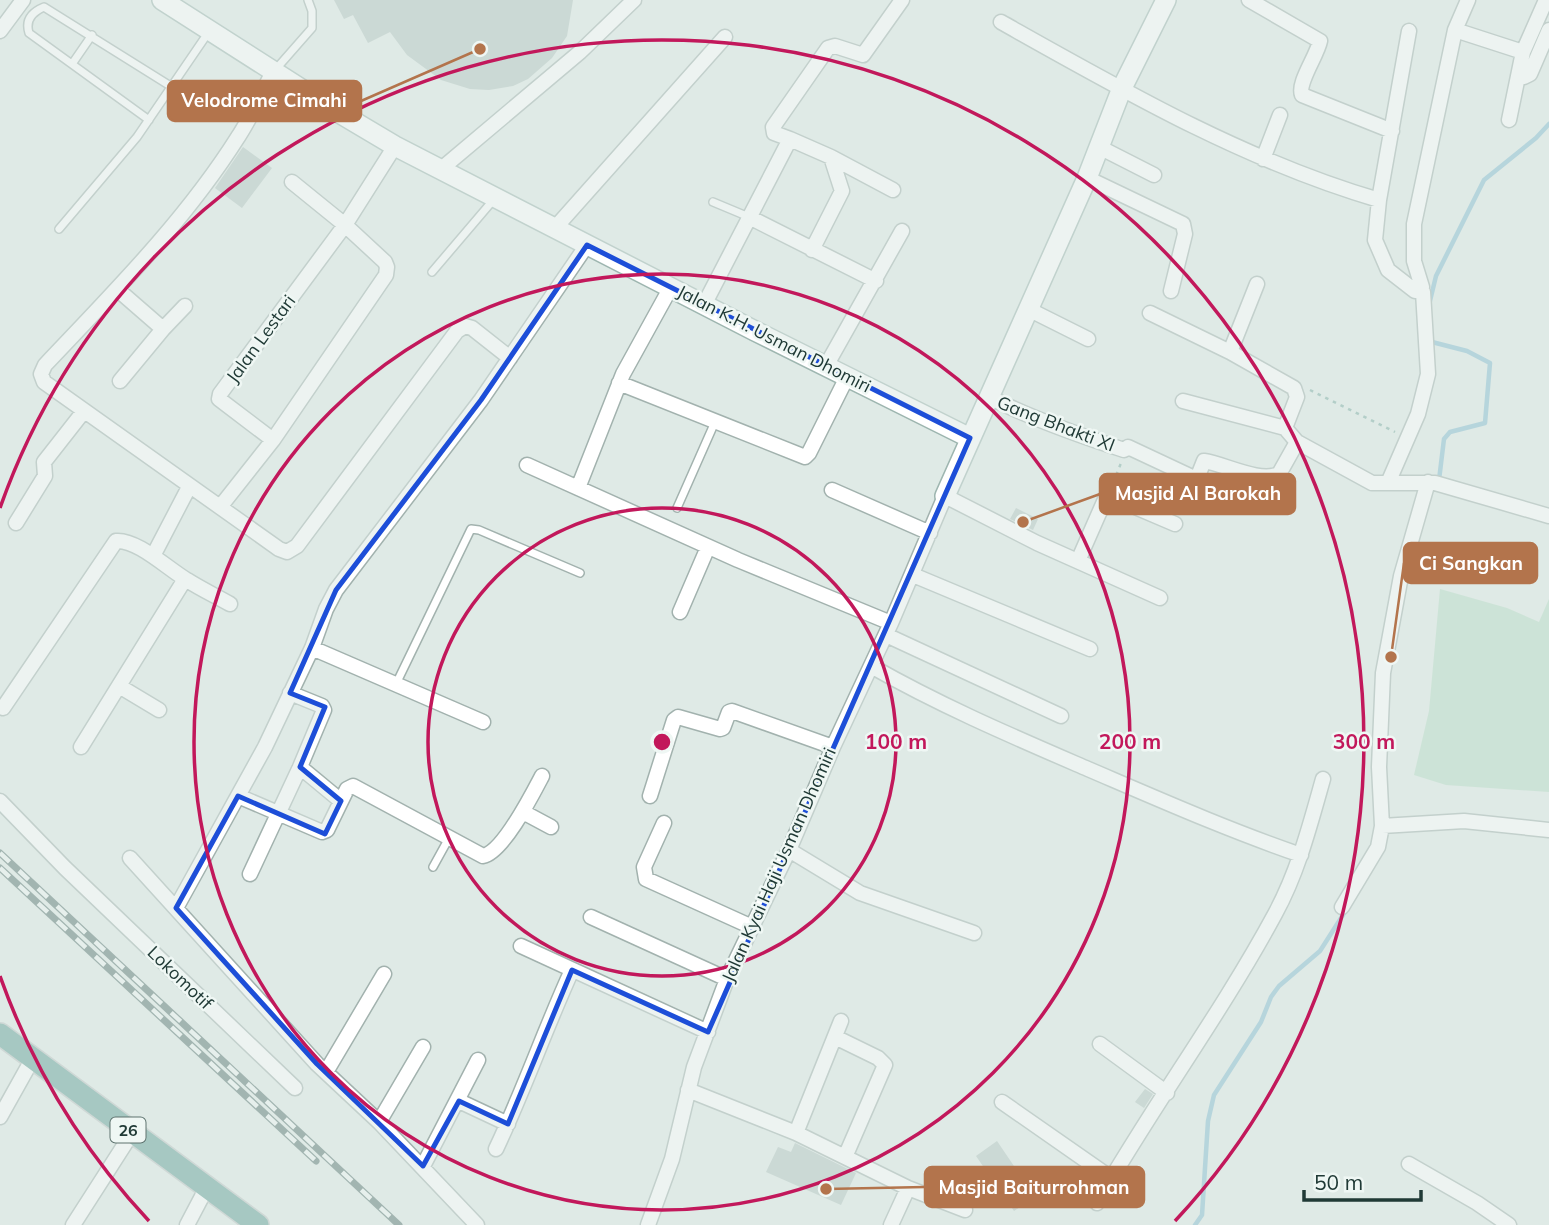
<svg xmlns="http://www.w3.org/2000/svg" width="1549" height="1225" font-family="Mulish,sans-serif">
<rect width="100%" height="100%" fill="#dfeae6"/>
<path fill="#b7dcc5" d="M 1440,589 L 1507,608 L 1539,622 L 1549,599 L 1549,792 L 1446,785 L 1414,775 L 1429,711 Z"/>
<g fill="none" stroke-linecap="round" stroke-linejoin="round">
<path stroke="#86bcd0" stroke-width="4.5" d="M 1429,305 L 1436,276 L 1484,180 L 1536,138 L 1549,124
M 1432,342 L 1467,351 L 1490,363 L 1485,423 L 1450,432 L 1444,439 L 1439,480
M 1195,1225 L 1202,1215 L 1208,1121 L 1214,1095 L 1261,1022 L 1271,997 L 1279,986 L 1320,951 L 1348,907"/>
</g>
<path fill="#b4c5c0" d="M 334,0 L 573,0 L 567,36 L 552,58 L 528,79 L 513,86 L 489,90 L 470,89 L 441,80 L 407,55 L 390,32 L 368,43 L 353,15 L 344,19 Z
M 243,147 L 272,168 L 242,208 L 215,188 Z
M 1016,508 L 1038,519 L 1033,530 L 1010,519 Z
M 1145,1089 L 1153,1094 L 1144,1108 L 1135,1102 Z
M 997,1141 L 1035,1197 L 1014,1211 L 976,1156 Z
M 795,1143 L 856,1173 L 841,1205 L 766,1172 L 778,1147 L 791,1152 Z"/>
<g fill="none" stroke-linecap="round" stroke-linejoin="round">
<g stroke="#a2b2ae" stroke-width="10">
<path id="lane" d="M 72,64 L 92,35
M 276,69 L 312,28 L 312,11 L 308,0
M 149,120 L 29,33 C 25,20 32,12 44,7 L 172,87
M 713,202 L 749,217
M 59,229 L 137,137 L 208,33
M 432,272 L 495,198
M 677,508 L 715,422
M 396,684 L 471,529 L 479,530 L 580,573
M 433,867 L 449,838
M 965,1210 L 981,1172"/>
</g>
<g stroke="#a2b2ae" stroke-width="17">
<path id="street" d="M 1249,0 L 1320,41 C 1317,56 1297,83 1302,95 L 1392,131
M 1001,22 C 1122,90 1245,161 1379,200
M 1455,30 L 1523,52
M 0,31 L 23,0
M 1409,31 L 1379,200 L 1375,240 L 1388,270 L 1415,291
M 274,70 C 262,92 252,116 238,137 C 185,221 113,293 45,365 L 41,374 L 44,382 L 279,549 L 287,552 L 297,546 L 457,331 L 465,326 L 472,328 L 510,358
M 1518,76 L 1524,77 L 1530,74 L 1549,30
M 1509,120 L 1523,52 L 1546,0
M 790,139 L 774,133 L 773,127 L 828,48 L 835,46 L 863,55 L 902,0
M 1099,147 L 1154,175
M 1263,159 L 1280,115
M 440,170 L 580,52 L 634,0
M 1087,178 L 1183,224 L 1185,234 L 1171,291
M 749,217 L 876,281
M 555,228 L 725,37
M 812,250 L 842,191 L 831,157
M 1422,287 L 1414,261 L 1414,224 L 1455,30 L 1468,0
M 117,289 L 163,329
M 705,303 L 790,139 L 831,157 L 893,190
M 1028,309 L 1088,339
M 1150,313 L 1230,352 L 1294,388 L 1297,397 L 1285,428
M 1230,352 L 1257,284
M 826,366 L 902,231
M 120,381 L 163,329 L 185,306
M 619,383 L 805,457 L 809,453 L 847,377
M 989,397 C 1032,419 1078,435 1124,450 L 1128,447 L 1192,477 L 1198,476 L 1204,461 C 1225,464 1259,483 1279,474 L 1297,442
M 1183,401 L 1285,428 L 1297,442 L 1372,483 L 1435,483 L 1549,516
M 273,440 L 219,399 L 220,394 L 345,225 L 395,146
M 527,465 L 738,560 L 891,623
M 1388,483 L 1418,414 L 1428,374 L 1423,292
M 578,488 L 623,374 L 671,287
M 832,490 L 930,533
M 220,507 L 273,440 L 386,275 L 387,267 L 385,262 L 345,225 L 292,182
M 16,523 L 45,476 L 44,462 L 84,411
M 153,556 L 189,487
M 1078,561 L 1107,495 L 1175,524
M 913,575 L 1090,649
M 680,612 L 708,547
M 886,635 L 1061,716
M 312,648 L 483,722
M 871,666 C 941,706 1014,737 1088,769 C 1158,799 1228,830 1301,855
M 119,686 L 159,710
M 3,708 L 116,541 C 137,539 168,569 187,580 C 201,589 216,596 230,604
M 81,747 L 185,579
M 300,767 L 341,801
M 238,796 L 322,832 L 327,830 L 347,789 L 353,786 L 483,856 C 503,852 532,795 542,776
M 650,796 L 674,720 L 678,717 L 720,729 L 723,728 L 729,712 L 732,711 L 833,747
M 0,801 L 65,868 L 295,1088
M 523,812 L 551,827
M 664,823 L 644,867 L 646,879 L 752,927
M 1382,826 L 1464,821 L 1549,830
M 789,850 L 860,893 L 974,933
M 130,858 L 317,1064 L 379,1122
M 250,874 L 300,767 L 324,710 L 322,706 L 290,693
M 1342,907 L 1378,847 L 1382,826 L 1379,767 L 1383,673 L 1401,576 L 1428,482
M 176,908 L 265,747 L 312,648 L 326,609 L 336,590 L 481,400 L 587,245
M 591,917 L 727,979
M 521,946 L 708,1032
M 835,1037 L 878,1058 L 885,1065 L 845,1157
M 1100,1044 L 1167,1093
M 423,1047 L 379,1122 L 477,1225
M 326,1072 L 384,974
M 688,1090 L 796,1133 L 908,1188 L 965,1210
M 459,1101 L 508,1124
M 1002,1102 L 1111,1178
M 0,1117 L 33,1058
M 796,1133 L 841,1021
M 496,1149 C 524,1090 545,1029 572,970
M 1409,1164 L 1477,1203 L 1509,1225
M 423,1166 L 478,1060
M 1097,1203 C 1153,1105 1221,1014 1275,914 C 1298,872 1310,825 1323,779
M 73,1225 L 132,1133
M 187,1225 L 207,1187
M 648,1225 L 672,1159 L 694,1067 L 727,979 L 789,850 L 833,747 L 891,623 L 945,496 L 1037,543 L 1160,598
M 891,1225 L 908,1188"/>
</g>
<g stroke="#9eb6b0" stroke-width="22">
<path id="secondary" d="M 162,0 L 331,108 L 395,146 L 755,331 L 970,438
M 945,496 L 1087,178 L 1122,88 L 1166,0"/>
</g>
<g stroke="#bcc4c3" stroke-width="24">
<path id="primary" d="M 0,1034 L 258,1225"/>
</g>
<path stroke="#7faea5" stroke-width="2.5" stroke-dasharray="3.5 5" stroke-linecap="butt" d="M 1310,390 L 1395,432
M 1113,483 L 1121,463"/>
<use href="#lane" stroke="#fff" stroke-width="7"/>
<use href="#street" stroke="#fff" stroke-width="14"/>
<use href="#secondary" stroke="#fff" stroke-width="19"/>
<use href="#primary" stroke="#63a097" stroke-width="21"/>
<g stroke="#5a7672" stroke-width="7">
<path id="rail" d="M 0,853 L 399,1225
M 0,868 L 316,1161"/>
</g>
<use href="#rail" stroke="#eff7f4" stroke-width="4.5" stroke-dasharray="13" stroke-linecap="butt"/>
</g>
<path d="M0 0H1549V1225H0ZM 587,245 L 970,438 L 708,1032 L 572,970 L 508,1124 L 459,1101 L 423,1166 L 317,1064 L 176,908 L 238,796 L 325,834 L 341,801 L 300,767 L 325,707 L 290,693 L 336,590 L 481,400 Z" fill="#dfeae6" fill-opacity=".55" fill-rule="evenodd"/>
<path fill="none" stroke="#1d4ed8" stroke-width="5" stroke-linejoin="round" d="M 587,245 L 970,438 L 708,1032 L 572,970 L 508,1124 L 459,1101 L 423,1166 L 317,1064 L 176,908 L 238,796 L 325,834 L 341,801 L 300,767 L 325,707 L 290,693 L 336,590 L 481,400 Z"/>
<g fill="none" stroke="#c2185b" stroke-width="3.5">
<circle cx="662" cy="742" r="234"/>
<circle cx="662" cy="742" r="468"/>
<path d="M149 1221A702 702 0 0 1 0 976M0 508A702 702 0 1 1 1175 1221"/>
</g>
<g text-anchor="middle" stroke-width="5" stroke-linejoin="round" paint-order="stroke">
<rect fill="#eff7f4" stroke="#5e736f" stroke-width="2" x="110.5" y="1117.5" width="35" height="25" rx="5"/>
<g font-size="16" font-weight="bold" fill="#203a36">
<text x="128" y="1136">26</text>
</g>
<g font-size="18" fill="#203a36" stroke="#eff7f4">
<text transform="translate(261 339) rotate(-54)" y="6">Jalan Lestari</text>
<text transform="translate(774 339) rotate(27)" y="6">Jalan K.H. Usman Dhomiri</text>
<text transform="translate(1056 424) rotate(21)" y="6">Gang Bhakti XI</text>
<text transform="translate(779 865) rotate(-66)" y="6">Jalan Kyai Haji Usman Dhomiri</text>
<text transform="translate(180 978) rotate(44)" y="6">Lokomotif</text>
</g>
</g>
<circle cx="662" cy="742" r="10" fill="#c2185b" stroke="#eff7f4" stroke-width="3.5"/>
<g font-size="21" text-anchor="middle" font-weight="bold" fill="#c2185b" stroke="#eff7f4" stroke-width="5" stroke-linejoin="round" paint-order="stroke">
<text x="896" y="749">100 m</text>
<text x="1130" y="749">200 m</text>
<text x="1364" y="749">300 m</text>
</g>
<path fill="none" stroke="#b3744c" stroke-width="2.5" d="M480 49L361 101M1023 522L1100 494M1391 657L1404 563M826 1189L925 1187"/>
<g fill="#b3744c" stroke="#eff7f4" stroke-width="2.5">
<circle cx="480" cy="49" r="7"/>
<circle cx="1023" cy="522" r="7"/>
<circle cx="1391" cy="657" r="7"/>
<circle cx="826" cy="1189" r="7"/>
</g>
<g fill="#b3744c" stroke="#b3744c" stroke-width="2.5">
<rect x="168" y="81" width="193" height="40" rx="7"/>
<rect x="1100" y="474" width="195" height="40" rx="7"/>
<rect x="1404" y="543" width="133" height="40" rx="7"/>
<rect x="925" y="1167" width="219" height="40" rx="7"/>
</g>
<g font-size="19" text-anchor="middle" font-weight="bold" fill="#fff">
<text x="264" y="107">Velodrome Cimahi</text>
<text x="1198" y="500">Masjid Al Barokah</text>
<text x="1471" y="570">Ci Sangkan</text>
<text x="1034" y="1194">Masjid Baiturrohman</text>
</g>
<path d="M1304 1190v10h117v-10" fill="none" stroke="#203a36" stroke-width="3.5"/>
<text x="1314" y="1190" font-size="21" fill="#203a36" stroke="#eff7f4" stroke-width="5" paint-order="stroke">50 m</text>
</svg>
